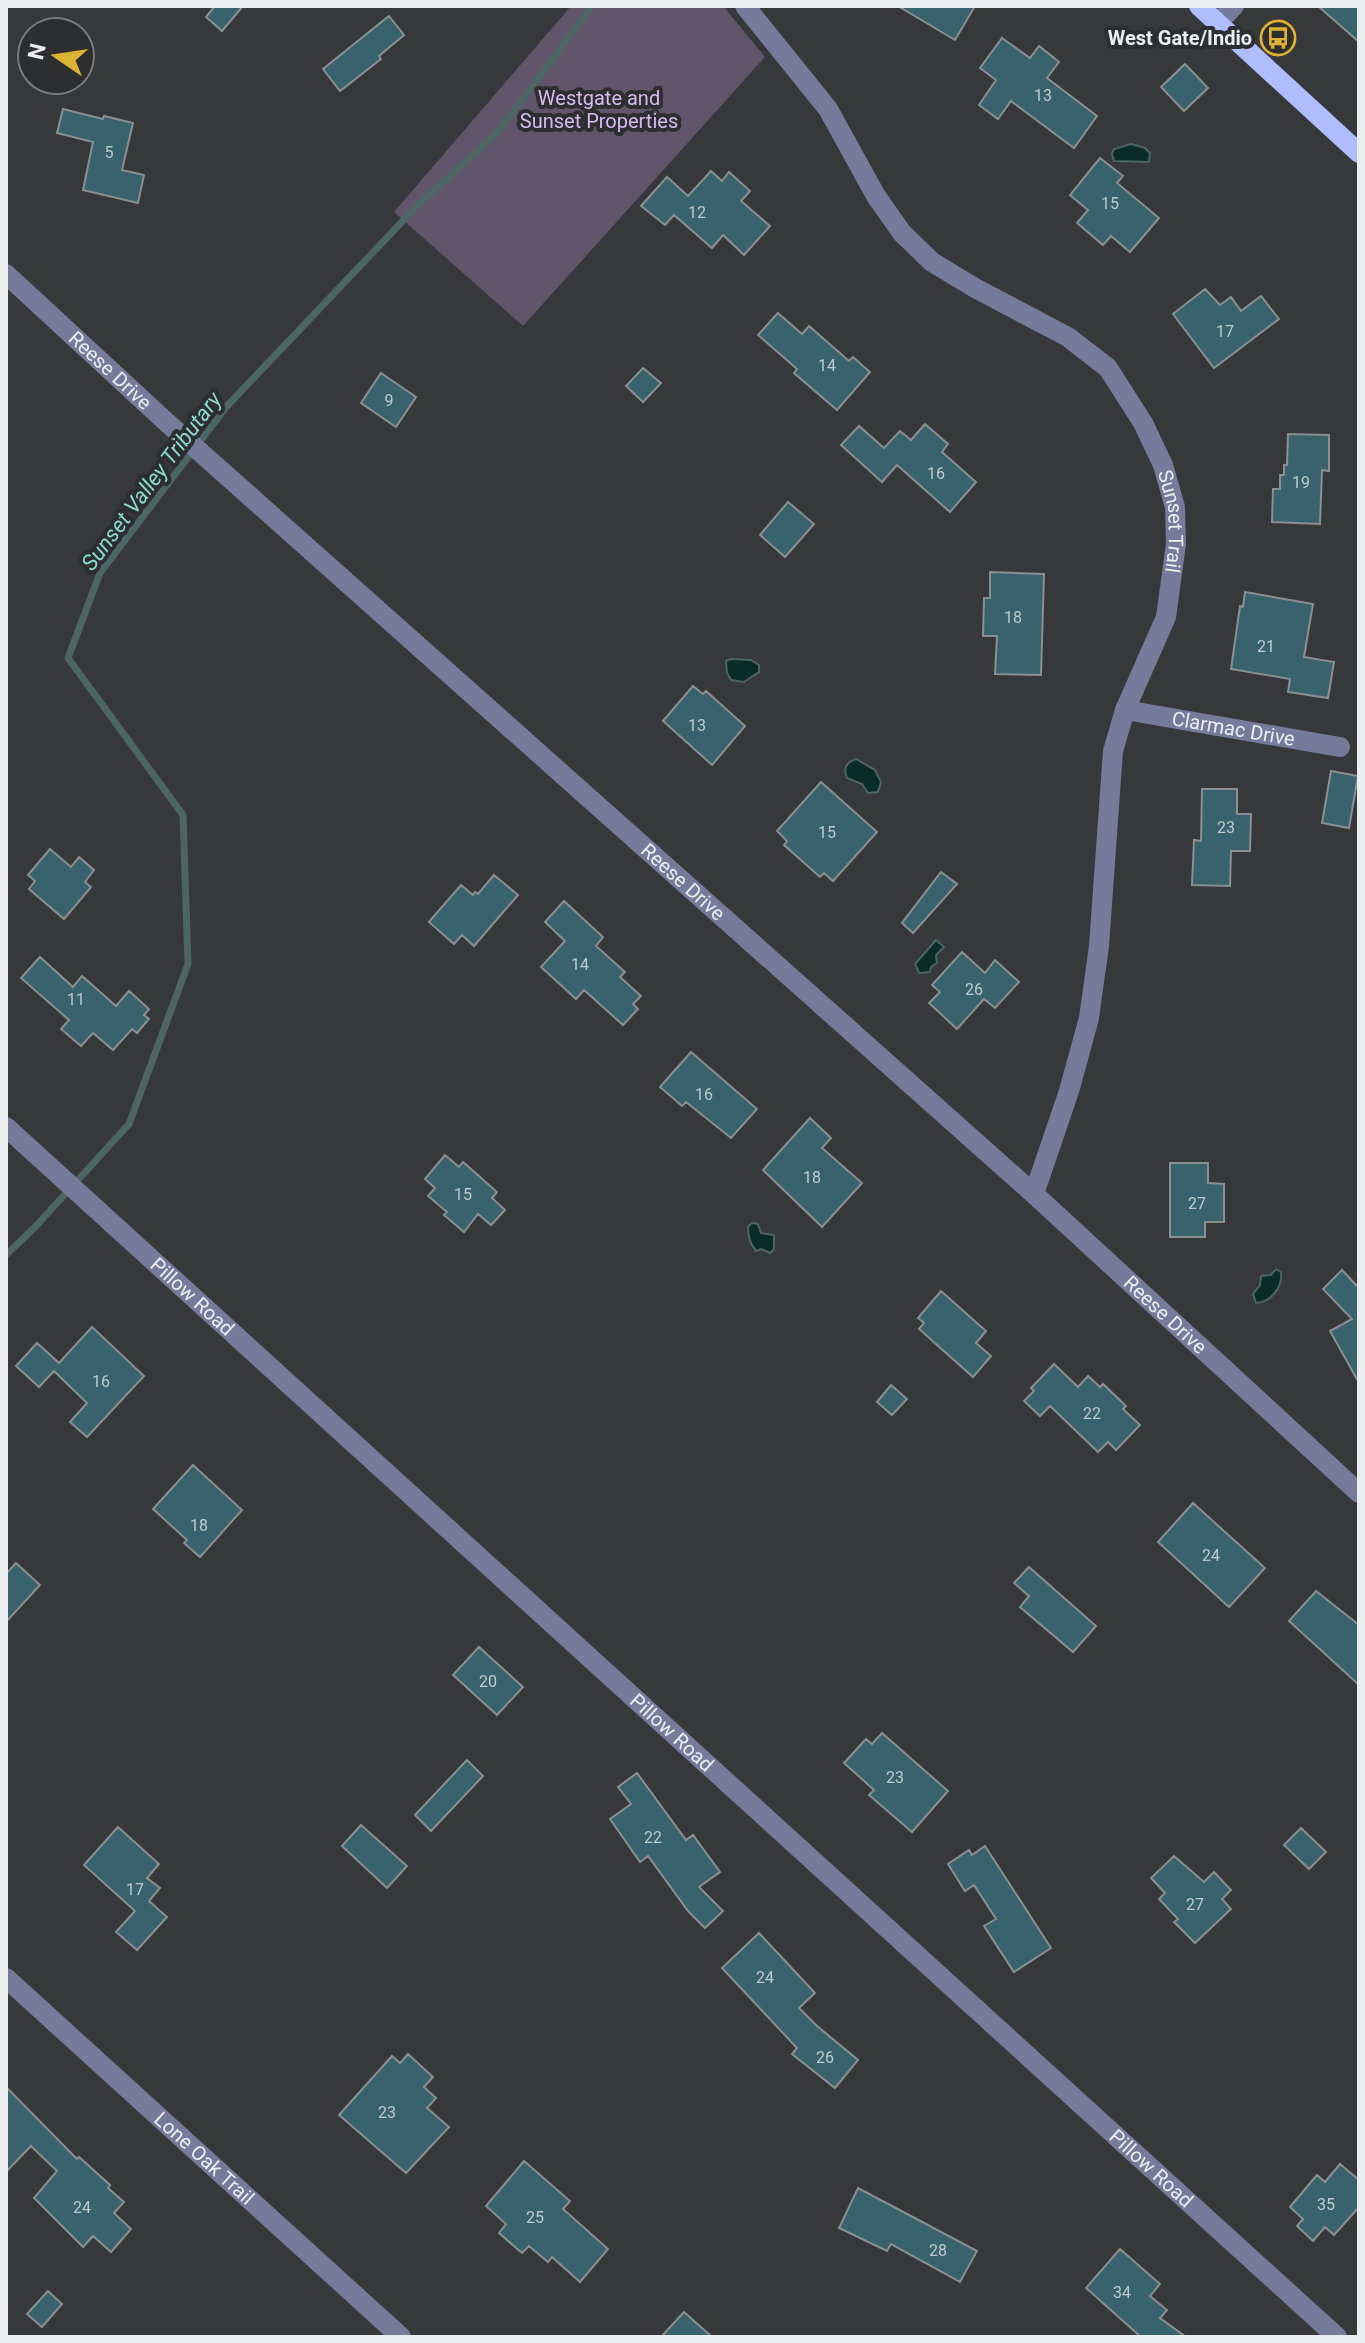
<svg xmlns="http://www.w3.org/2000/svg" width="1365" height="2343" font-family="Roboto,sans-serif">
<rect width="100%" height="100%" fill="#36383a"/>
<path fill="#60556b" d="M 571,6 L 723,6 L 765,57 L 523,326 L 394,212 Z"/>
<path fill="#092c27" stroke="#4d6663" stroke-width="2" d="M 1131,144 L 1145,148 L 1150,153 L 1149,162 L 1114,161 L 1112,154 L 1114,149 Z
M 730,659 L 751,660 L 759,665 L 759,672 L 744,682 L 731,680 L 727,673 L 726,661 Z
M 856,759 L 875,770 L 881,782 L 878,792 L 868,793 L 862,784 L 847,778 C 843,769 846,762 856,759 Z
M 936,940 L 944,947 L 936,955 L 937,963 L 931,967 L 930,972 L 919,973 L 915,964 Z
M 752,1223 L 758,1224 L 761,1233 L 774,1235 L 774,1249 L 770,1253 L 761,1249 L 756,1251 C 750,1244 748,1235 748,1227 Z
M 1276,1269 L 1281,1272 C 1283,1287 1271,1302 1256,1303 L 1253,1294 L 1260,1285 L 1261,1276 L 1271,1275 Z"/>
<g fill="none" stroke-linecap="round" stroke-linejoin="round">
<path stroke="#4d6663" stroke-width="7" d="M 6,1255 L 36,1226 L 129,1124 L 188,964 L 183,815 L 68,658 L 100,573 L 227,406 L 417,206 L 499,131 L 592,6"/>
</g>
<path fill="#38636d" stroke="#8b8f90" stroke-width="2" d="M 215,6 L 243,6 L 222,31 L 206,17 Z
M 898,6 L 975,6 L 955,40 Z
M 1318,6 L 1359,6 L 1359,42 Z
M 389,16 L 404,35 L 379,56 L 381,59 L 340,91 L 323,69 Z
M 1002,38 L 1030,58 L 1039,46 L 1059,62 L 1047,78 L 1097,116 L 1074,148 L 1011,101 L 998,119 L 979,105 L 996,80 L 980,68 Z
M 1185,64 L 1208,88 L 1184,111 L 1161,87 Z
M 63,109 L 103,119 L 104,116 L 133,123 L 122,170 L 144,175 L 138,203 L 83,190 L 93,142 L 57,133 Z
M 1100,158 L 1123,176 L 1117,183 L 1159,218 L 1130,252 L 1111,236 L 1103,245 L 1077,223 L 1088,210 L 1070,195 Z
M 711,171 L 722,181 L 729,172 L 750,191 L 741,201 L 770,226 L 744,255 L 723,235 L 712,248 L 674,215 L 665,225 L 641,206 L 667,177 L 688,196 Z
M 1205,289 L 1220,305 L 1231,297 L 1241,311 L 1261,296 L 1279,319 L 1214,368 L 1173,314 Z
M 778,313 L 802,334 L 809,326 L 849,361 L 853,357 L 870,372 L 837,410 L 794,373 L 797,369 L 758,335 Z
M 643,368 L 661,383 L 643,402 L 626,386 Z
M 381,373 L 416,397 L 396,427 L 361,403 Z
M 925,424 L 948,444 L 942,452 L 976,482 L 950,512 L 897,465 L 882,482 L 841,445 L 859,426 L 884,448 L 900,431 L 911,440 Z
M 1288,434 L 1329,435 L 1329,471 L 1322,470 L 1320,524 L 1272,522 L 1273,489 L 1280,489 L 1280,475 L 1284,475 L 1284,465 L 1287,465 Z
M 788,502 L 814,524 L 785,557 L 760,535 Z
M 990,572 L 1044,574 L 1041,675 L 995,674 L 997,636 L 983,636 L 984,598 L 990,598 Z
M 1245,592 L 1313,604 L 1304,657 L 1334,662 L 1328,698 L 1288,692 L 1290,679 L 1231,669 L 1240,606 L 1243,607 Z
M 693,686 L 703,694 L 706,691 L 745,726 L 712,765 L 663,721 Z
M 1331,771 L 1358,776 L 1349,828 L 1322,823 Z
M 821,782 L 877,832 L 833,881 L 824,873 L 820,877 L 784,845 L 787,841 L 777,831 Z
M 1202,789 L 1237,789 L 1237,814 L 1251,814 L 1250,851 L 1231,851 L 1230,886 L 1192,885 L 1194,840 L 1201,841 Z
M 50,849 L 71,867 L 79,857 L 94,870 L 85,882 L 91,887 L 64,919 L 29,889 L 35,881 L 28,875 Z
M 941,872 L 957,884 L 913,933 L 902,923 Z
M 494,875 L 518,895 L 474,946 L 462,935 L 454,944 L 429,922 L 461,885 L 473,895 L 475,892 L 478,894 Z
M 564,901 L 603,937 L 596,946 L 625,972 L 620,977 L 641,996 L 633,1004 L 638,1009 L 623,1025 L 584,990 L 576,999 L 541,967 L 565,941 L 545,922 Z
M 962,952 L 985,973 L 995,960 L 1019,982 L 995,1008 L 984,999 L 957,1029 L 929,1003 L 940,992 L 932,985 Z
M 40,957 L 73,987 L 82,976 L 116,1006 L 129,991 L 149,1009 L 144,1015 L 149,1019 L 137,1033 L 132,1029 L 113,1050 L 93,1033 L 81,1046 L 61,1029 L 69,1020 L 21,978 Z
M 691,1052 L 757,1109 L 731,1138 L 686,1102 L 682,1106 L 660,1087 Z
M 810,1118 L 831,1138 L 822,1148 L 862,1183 L 822,1227 L 763,1170 Z
M 445,1155 L 459,1167 L 463,1162 L 497,1192 L 492,1198 L 505,1210 L 491,1225 L 478,1214 L 464,1232 L 444,1215 L 447,1212 L 428,1196 L 435,1188 L 425,1179 Z
M 1170,1163 L 1208,1163 L 1208,1183 L 1224,1184 L 1224,1222 L 1205,1222 L 1205,1237 L 1170,1237 Z
M 1342,1270 L 1359,1288 L 1359,1383 L 1330,1331 L 1352,1319 L 1323,1289 Z
M 941,1291 L 986,1331 L 976,1343 L 991,1356 L 973,1377 L 919,1329 L 924,1323 L 918,1318 Z
M 92,1327 L 144,1376 L 87,1437 L 70,1422 L 87,1403 L 54,1371 L 39,1387 L 16,1366 L 37,1343 L 59,1363 Z
M 1054,1364 L 1078,1387 L 1088,1376 L 1100,1387 L 1103,1384 L 1126,1406 L 1123,1409 L 1140,1425 L 1116,1450 L 1108,1442 L 1098,1452 L 1050,1406 L 1040,1416 L 1024,1401 L 1034,1391 L 1031,1388 Z
M 891,1385 L 907,1399 L 892,1415 L 877,1402 Z
M 193,1465 L 242,1510 L 200,1557 L 184,1543 L 187,1540 L 153,1509 Z
M 1193,1503 L 1265,1568 L 1229,1607 L 1158,1542 Z
M 16,1563 L 40,1585 L 6,1622 L 6,1574 Z
M 1029,1567 L 1096,1626 L 1073,1652 L 1020,1607 L 1029,1596 L 1014,1583 Z
M 1316,1591 L 1359,1625 L 1359,1685 L 1289,1621 Z
M 479,1647 L 523,1687 L 497,1715 L 453,1675 Z
M 882,1733 L 948,1791 L 912,1832 L 869,1795 L 874,1790 L 844,1763 L 866,1739 L 872,1744 Z
M 467,1760 L 483,1776 L 431,1831 L 415,1815 Z
M 637,1773 L 686,1840 L 693,1835 L 720,1872 L 699,1887 L 723,1911 L 705,1928 L 688,1911 L 648,1856 L 640,1862 L 610,1819 L 631,1804 L 618,1787 Z
M 361,1825 L 407,1866 L 387,1888 L 342,1846 Z
M 118,1827 L 159,1864 L 147,1878 L 160,1888 L 149,1901 L 167,1917 L 137,1950 L 116,1932 L 135,1911 L 84,1865 Z
M 1301,1828 L 1326,1852 L 1309,1869 L 1284,1845 Z
M 985,1846 L 1051,1948 L 1014,1972 L 984,1926 L 996,1919 L 974,1885 L 965,1891 L 948,1864 L 969,1850 L 972,1855 Z
M 1174,1856 L 1204,1882 L 1214,1872 L 1231,1890 L 1222,1899 L 1231,1909 L 1195,1943 L 1174,1922 L 1178,1919 L 1159,1899 L 1165,1893 L 1151,1878 Z
M 759,1933 L 815,1993 L 799,2008 L 817,2026 L 858,2060 L 835,2088 L 792,2054 L 797,2048 L 722,1968 Z
M 408,2054 L 433,2077 L 424,2087 L 436,2098 L 427,2108 L 449,2127 L 406,2173 L 339,2115 L 392,2056 L 400,2063 Z
M 6,2087 L 77,2159 L 79,2157 L 110,2185 L 108,2188 L 124,2202 L 114,2213 L 131,2229 L 111,2252 L 93,2236 L 83,2247 L 34,2198 L 57,2171 L 31,2146 L 6,2172 Z
M 524,2161 L 570,2201 L 563,2209 L 608,2249 L 580,2282 L 552,2257 L 548,2262 L 529,2246 L 522,2253 L 499,2233 L 506,2224 L 486,2206 Z
M 1340,2164 L 1359,2180 L 1359,2207 L 1334,2235 L 1325,2227 L 1313,2241 L 1297,2226 L 1303,2219 L 1290,2207 L 1317,2175 L 1325,2182 Z
M 858,2188 L 977,2251 L 960,2282 L 891,2244 L 887,2251 L 839,2228 Z
M 1120,2249 L 1160,2284 L 1150,2296 L 1167,2310 L 1160,2318 L 1186,2337 L 1141,2337 L 1086,2288 Z
M 48,2291 L 62,2304 L 42,2327 L 27,2314 Z
M 684,2312 L 712,2337 L 661,2337 Z"/>
<g fill="none" stroke-linecap="round" stroke-linejoin="round">
<g stroke="#747b9b" stroke-width="20">
<path id="s1" d="M 745,6 L 828,109 L 876,196 L 902,233 L 932,262 L 975,288 L 1068,337 L 1108,368 L 1143,423 L 1163,465 L 1175,507 L 1176,544 L 1166,617 L 1125,710 L 1113,751 L 1099,946 L 1089,1018 L 1069,1091 L 1034,1194"/>
<path d="M 1218,23 L 1234,6"/>
<path id="s2" d="M 6,274 L 163,419 L 1034,1194 L 1359,1493"/>
<path id="s3" d="M 1125,710 L 1340,747"/>
<path id="s4" d="M 6,1127 L 1337,2337"/>
<path id="s5" d="M 6,1978 L 401,2337"/>
</g>
<path stroke="#afbcfd" stroke-width="20" d="M 1199,6 L 1359,153"/>
</g>
<defs>
<g id="bus-ring" transform="scale(1.8)"><circle r="9.5" fill="#2c2e30" stroke="#ddb133" stroke-width="1.5"/><path d="M-5-6H5V4H4V6H2V4H-2V6H-4V4H-5ZM-3.5-4V0h7V-4ZM-3.5 1.2v1.5H-2V1.2ZM2 1.2v1.5H3.5V1.2Z" fill="#ddb133"/></g>
</defs>
<g fill-rule="evenodd">
<use href="#bus-ring" x="1278" y="38"/>
</g>
<g text-anchor="middle" stroke-width="8" stroke-linejoin="round" paint-order="stroke">
<g font-size="16" fill="#becace">
<text x="1043" y="101">13</text>
<text x="109" y="158">5</text>
<text x="1110" y="209">15</text>
<text x="697" y="218">12</text>
<text x="1225" y="337">17</text>
<text x="827" y="371">14</text>
<text x="389" y="406">9</text>
<text x="936" y="479">16</text>
<text x="1301" y="488">19</text>
<text x="1013" y="623">18</text>
<text x="1266" y="652">21</text>
<text x="697" y="731">13</text>
<text x="1226" y="833">23</text>
<text x="827" y="838">15</text>
<text x="580" y="970">14</text>
<text x="974" y="995">26</text>
<text x="76" y="1005">11</text>
<text x="704" y="1100">16</text>
<text x="812" y="1183">18</text>
<text x="463" y="1200">15</text>
<text x="1197" y="1209">27</text>
<text x="101" y="1387">16</text>
<text x="1092" y="1419">22</text>
<text x="199" y="1531">18</text>
<text x="1211" y="1561">24</text>
<text x="488" y="1687">20</text>
<text x="895" y="1783">23</text>
<text x="653" y="1843">22</text>
<text x="135" y="1895">17</text>
<text x="1195" y="1910">27</text>
<text x="765" y="1983">24</text>
<text x="825" y="2063">26</text>
<text x="387" y="2118">23</text>
<text x="1326" y="2210">35</text>
<text x="82" y="2213">24</text>
<text x="535" y="2223">25</text>
<text x="938" y="2256">28</text>
<text x="1122" y="2298">34</text>
</g>
<g font-size="20" font-weight="bold" fill="#ebedee" stroke="#2c2e30" text-anchor="end">
<text x="1252" y="45">West Gate/Indio</text>
</g>
<g font-size="20" fill="#d5bbf2" stroke="#2c2e30">
<text x="599" y="105">Westgate and<tspan x="599" dy="23">Sunset Properties</tspan></text>
</g>
<g font-size="20" fill="#ebedee" stroke="#2c2e30">
<text dy="7" stroke="none"><textPath href="#s2" startOffset="142">Reese Drive</textPath></text>
<text dy="7" stroke="none"><textPath href="#s1" startOffset="694">Sunset Trail</textPath></text>
<text dy="7" stroke="none"><textPath href="#s3" startOffset="110">Clarmac Drive</textPath></text>
<text dy="7" stroke="none"><textPath href="#s2" startOffset="910">Reese Drive</textPath></text>
<text dy="7" stroke="none"><textPath href="#s4" startOffset="252">Pillow Road</textPath></text>
<text dy="7" stroke="none"><textPath href="#s2" startOffset="1558">Reese Drive</textPath></text>
<text dy="7" stroke="none"><textPath href="#s4" startOffset="900">Pillow Road</textPath></text>
<text dy="7" stroke="none"><textPath href="#s5" startOffset="268">Lone Oak Trail</textPath></text>
<text dy="7" stroke="none"><textPath href="#s4" startOffset="1548">Pillow Road</textPath></text>
</g>
<g font-size="22" font-style="italic" fill="#8ad9cc" stroke="#2c2e30">
<text transform="translate(151 481) rotate(-53)" y="8">Sunset Valley Tributary</text>
</g>
</g>
<rect width="1365" height="2343" fill="none" stroke="#ebedee" stroke-width="16"/>
<g transform="translate(56 56) rotate(283)"><circle r="38" fill="#2c2e30" stroke="#787a7c" stroke-width="2"/>
<path d="M0-6L14 30L0 20L-14 30Z" fill="#ddb133"/>
<text y="-12" font-size="22" font-weight="bold" text-anchor="middle" fill="#ebedee">N</text>
</g>
</svg>
